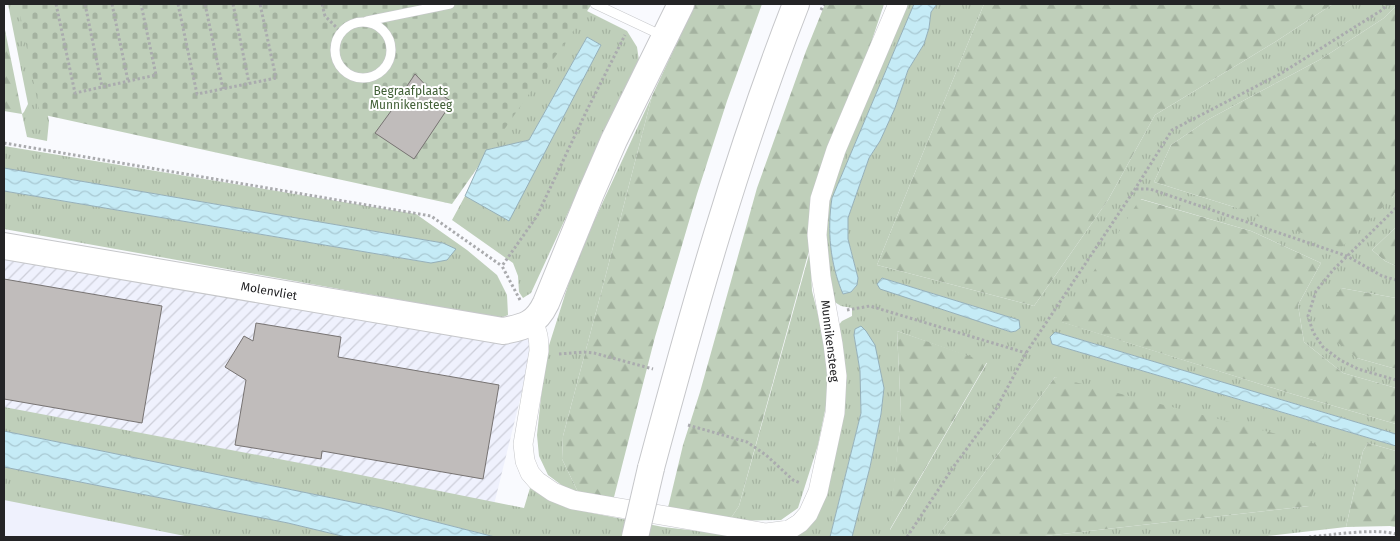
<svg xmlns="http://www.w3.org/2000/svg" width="1400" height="541" font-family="'Fira Sans',sans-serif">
<defs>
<pattern id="industrial-furrows" width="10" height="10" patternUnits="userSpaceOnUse" patternTransform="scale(1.25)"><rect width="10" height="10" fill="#eff1fd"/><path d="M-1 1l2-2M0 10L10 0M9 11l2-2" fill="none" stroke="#cdced9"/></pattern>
<pattern id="grass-tufts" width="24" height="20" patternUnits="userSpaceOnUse" patternTransform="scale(1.25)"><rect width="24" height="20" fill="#bfcfba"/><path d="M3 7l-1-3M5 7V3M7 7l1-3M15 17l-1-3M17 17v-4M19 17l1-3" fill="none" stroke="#a4b2a0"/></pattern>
<pattern id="forest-firs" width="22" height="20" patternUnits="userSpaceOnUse" patternTransform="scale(1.25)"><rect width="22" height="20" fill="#bfcfba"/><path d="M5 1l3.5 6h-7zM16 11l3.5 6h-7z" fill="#a4b2a0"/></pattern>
<pattern id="cemetery-stones" width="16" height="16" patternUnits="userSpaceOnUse" patternTransform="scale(1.25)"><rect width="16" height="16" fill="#bfcfba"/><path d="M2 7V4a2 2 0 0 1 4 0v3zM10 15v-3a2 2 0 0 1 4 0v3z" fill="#a4b2a0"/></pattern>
<pattern id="water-waves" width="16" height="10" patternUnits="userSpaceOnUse" patternTransform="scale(1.25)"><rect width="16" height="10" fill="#c5ebf6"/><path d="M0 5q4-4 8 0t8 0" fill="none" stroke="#a9c9d3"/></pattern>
</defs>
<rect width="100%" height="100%" fill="#f9fafe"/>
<path fill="#eff1fd" d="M 4,443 L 401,537 L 4,537 Z"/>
<path fill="url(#industrial-furrows)" d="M 4,250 L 535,339 L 486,537 L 4,443 Z"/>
<path fill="url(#grass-tufts)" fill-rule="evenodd" d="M 8,4 L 25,4 L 49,121 L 47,141 L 27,137 L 22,114 L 24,112 L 28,104 Z
M 573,4 L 627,31 L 637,47 L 639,61 L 622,96 L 531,293 L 523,298 L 519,292 L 518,276 L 513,263 L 452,220 L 465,196 L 509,220 L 601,45 L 587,37 L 529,140 L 486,150 Z
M 905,4 L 914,4 L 832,198 C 827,230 830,264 843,294 L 851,292 L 857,285 L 858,278 L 848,239 L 848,218 L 869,158 L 880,141 L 895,108 L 908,70 L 924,44 L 929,28 L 931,12 L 937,4 L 984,4 L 877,265 L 1034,306 L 1108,200 L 1155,115 L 1275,42 L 1333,4 L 1396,4 L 1396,6 L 1384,18 L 1321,59 L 1209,119 L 1171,145 L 1154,182 L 1234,207 L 1392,198 L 1396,191 L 1396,227 L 1372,250 L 1385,261 L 1396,266 L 1396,298 L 1341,288 L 1357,358 L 1396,369 L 1396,388 L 1343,373 L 1304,342 L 1298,305 L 1321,263 L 1251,231 L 1141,199 L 1062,322 L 1289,393 L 1396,424 L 1396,434 L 1055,332 L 1050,337 L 1052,344 L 1396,446 L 1396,451 L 1368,443 L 1363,451 L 1346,527 L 1258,537 L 1036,537 L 1309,506 L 1055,377 L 937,537 L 852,537 L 870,467 L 881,414 L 884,388 L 854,335 L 860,371 L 861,413 L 830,537 L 798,537 L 797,535 L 815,517 L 821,508 L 838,434 L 837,327 L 842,321 L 852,316 L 852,308 L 841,306 L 833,301 L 823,254 L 826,200 ZM 882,278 L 1019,320 L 1016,331 L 1011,332 L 881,289 L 877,284 ZM 897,331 L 987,363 L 890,530 L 901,414 Z
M 652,96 L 605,278 L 563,436 L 562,459 L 578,492 L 564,487 L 548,475 L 539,456 L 537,435 L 545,358 L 576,260 Z
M 4,146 L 416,214 L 467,250 L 497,275 L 507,295 L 508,315 L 501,318 L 4,229 L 4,191 L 431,263 L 443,243 L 4,168 Z
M 810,251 L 812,291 L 825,342 L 828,396 L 818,445 L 798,508 L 781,520 L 729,521 L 739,506 Z
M 4,407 L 326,468 L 524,508 L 530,488 L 544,497 L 567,508 L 663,527 L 750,537 L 495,537 L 381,508 L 4,431 Z
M 4,467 L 288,523 L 346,537 L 190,537 L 4,500 Z"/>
<path fill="url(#forest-firs)" d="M 695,4 L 762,4 L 727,101 L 697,194 L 655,337 L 613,501 L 578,492 L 562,459 L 563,436 L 605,278 L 652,96 Z
M 825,4 L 884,4 L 867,55 L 807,258 L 739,506 L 729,521 L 667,512 L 683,445 L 700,392 L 757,188 L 806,51 Z
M 984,4 L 1333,4 L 1275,42 L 1155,115 L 1108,200 L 1034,306 L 877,265 Z
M 1396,6 L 1396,191 L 1392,198 L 1341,248 L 1234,207 L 1154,182 L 1171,145 L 1209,119 L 1321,59 L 1384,18 Z
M 4,25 L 22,114 L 4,111 Z
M 1140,199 L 1251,231 L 1321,263 L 1298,305 L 1304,342 L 1343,373 L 1396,388 L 1396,424 L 1289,393 L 1061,322 Z
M 1396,227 L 1396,266 L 1385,261 L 1372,250 Z
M 1341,288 L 1396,298 L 1396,369 L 1357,358 L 1328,335 L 1325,311 Z
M 897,331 L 987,362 L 889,531 L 901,414 Z
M 1055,377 L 1327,447 L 1309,506 L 1036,537 L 937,537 Z
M 1368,443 L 1396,451 L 1396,527 L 1390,526 L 1346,527 L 1363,451 Z"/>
<path fill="url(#cemetery-stones)" d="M 18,4 L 592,4 L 452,204 L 40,114 Z"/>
<path fill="url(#water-waves)" stroke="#95afb8" d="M 914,4 L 937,4 L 931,12 L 929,28 L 924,44 L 908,70 L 895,108 L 880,141 L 869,158 L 848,218 L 848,239 L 858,278 L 857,285 L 851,292 L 843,294 C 830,264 827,230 832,198 Z
M 587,37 L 601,45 L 509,221 L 465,196 L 486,150 L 529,140 Z
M 4,168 L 443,243 L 456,249 L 447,260 L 431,263 L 4,191 Z
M 882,278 L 1019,320 L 1020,328 L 1016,331 L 1011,332 L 880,289 L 877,284 Z
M 861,326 L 866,331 L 875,345 L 884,388 L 881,414 L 870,467 L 852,537 L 830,537 L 861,413 L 860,371 L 854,335 L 855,329 Z
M 1055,332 L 1396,434 L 1396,446 L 1052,344 L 1050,337 Z
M 4,431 L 381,508 L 495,537 L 346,537 L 288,523 L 4,467 Z"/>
<path fill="#c0bcbb" stroke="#777372" d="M 415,74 L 434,94 L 436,91 L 452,102 L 414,159 L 375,133 L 402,96 L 401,95 Z
M 4,279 L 162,306 L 142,423 L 4,399 Z
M 256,323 L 341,337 L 338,357 L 499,385 L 483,479 L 322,451 L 321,459 L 235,445 L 246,380 L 225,367 L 244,336 L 253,341 Z"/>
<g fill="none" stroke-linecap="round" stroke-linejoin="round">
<g stroke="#c6c7ca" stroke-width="10">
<path id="lane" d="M 595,4 L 663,36
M 367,21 L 450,4
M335 50a28 28 0 1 1 56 0a28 28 0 1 1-56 0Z"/>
</g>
<g stroke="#c6c7ca" stroke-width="20">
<path id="street" d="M 533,322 C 538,331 539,339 539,351 L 523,444 L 525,461 L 530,473 L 537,481 L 553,492 L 573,500 L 766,533 L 789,530 L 800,523 L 808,514 L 818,492 L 835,413 L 837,376 L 833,344 L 821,277 L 817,235 L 820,199 L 836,150 L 898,4"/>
</g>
<g stroke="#c6c7ca" stroke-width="28">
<path id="secondary" d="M 4,246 L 503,331 C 525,327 536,324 546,303 L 591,193 L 614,140 L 681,4
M 651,468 C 693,311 737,155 796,4"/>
</g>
<path stroke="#aaabae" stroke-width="3" stroke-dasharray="2.5 2.5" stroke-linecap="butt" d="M 56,4 L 75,93 L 156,75 L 141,4
M 85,4 L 102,87
M 112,4 L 128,81
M 178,4 L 197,94 L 276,78 L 260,4
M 205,4 L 223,89
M 233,4 L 249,83
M 322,4 L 325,16 L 341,32
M 821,10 L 824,4
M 4,143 L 431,216 L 502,266
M 1136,189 L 1150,189 L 1347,256 L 1382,276 L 1396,280
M 1396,208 L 1333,270 L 1316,291 L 1308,316 L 1313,332 L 1323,347 L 1340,360 L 1358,369 L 1396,380
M 520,300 L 502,266 L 537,216 L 586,112 L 625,35
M 847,310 L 870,306 L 1026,353
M 559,354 L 584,352 L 594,353 L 653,369
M 688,425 L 747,442 L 766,455 L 793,480 L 800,483
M 907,537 L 954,466 L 996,409 L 1026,353 L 1135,189 L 1172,130 L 1280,74 L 1382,10 L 1388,4
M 1309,537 C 1332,535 1375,528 1396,534"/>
<use href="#lane" stroke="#fff" stroke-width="9"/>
<use href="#street" stroke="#fff" stroke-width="19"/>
<use href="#secondary" stroke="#fff" stroke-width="26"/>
<g stroke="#c6c7ca" stroke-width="28" stroke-linecap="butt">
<path id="secondary-bridge" d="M 635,537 L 651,468"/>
</g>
<use href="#secondary-bridge" stroke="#fff" stroke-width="26"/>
</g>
<g text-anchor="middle" stroke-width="4" stroke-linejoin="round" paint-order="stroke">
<g font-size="12" fill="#426037" stroke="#fff">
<text x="411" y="95">Begraafplaats<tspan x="411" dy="14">Munnikensteeg</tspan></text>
</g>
<g font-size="12" fill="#242426" stroke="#fff">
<text transform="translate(269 291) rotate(10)" y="4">Molenvliet</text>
<text transform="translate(830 341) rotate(83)" y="4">Munnikensteeg</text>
</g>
</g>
<rect width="1400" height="541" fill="none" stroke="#242426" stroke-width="10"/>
</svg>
